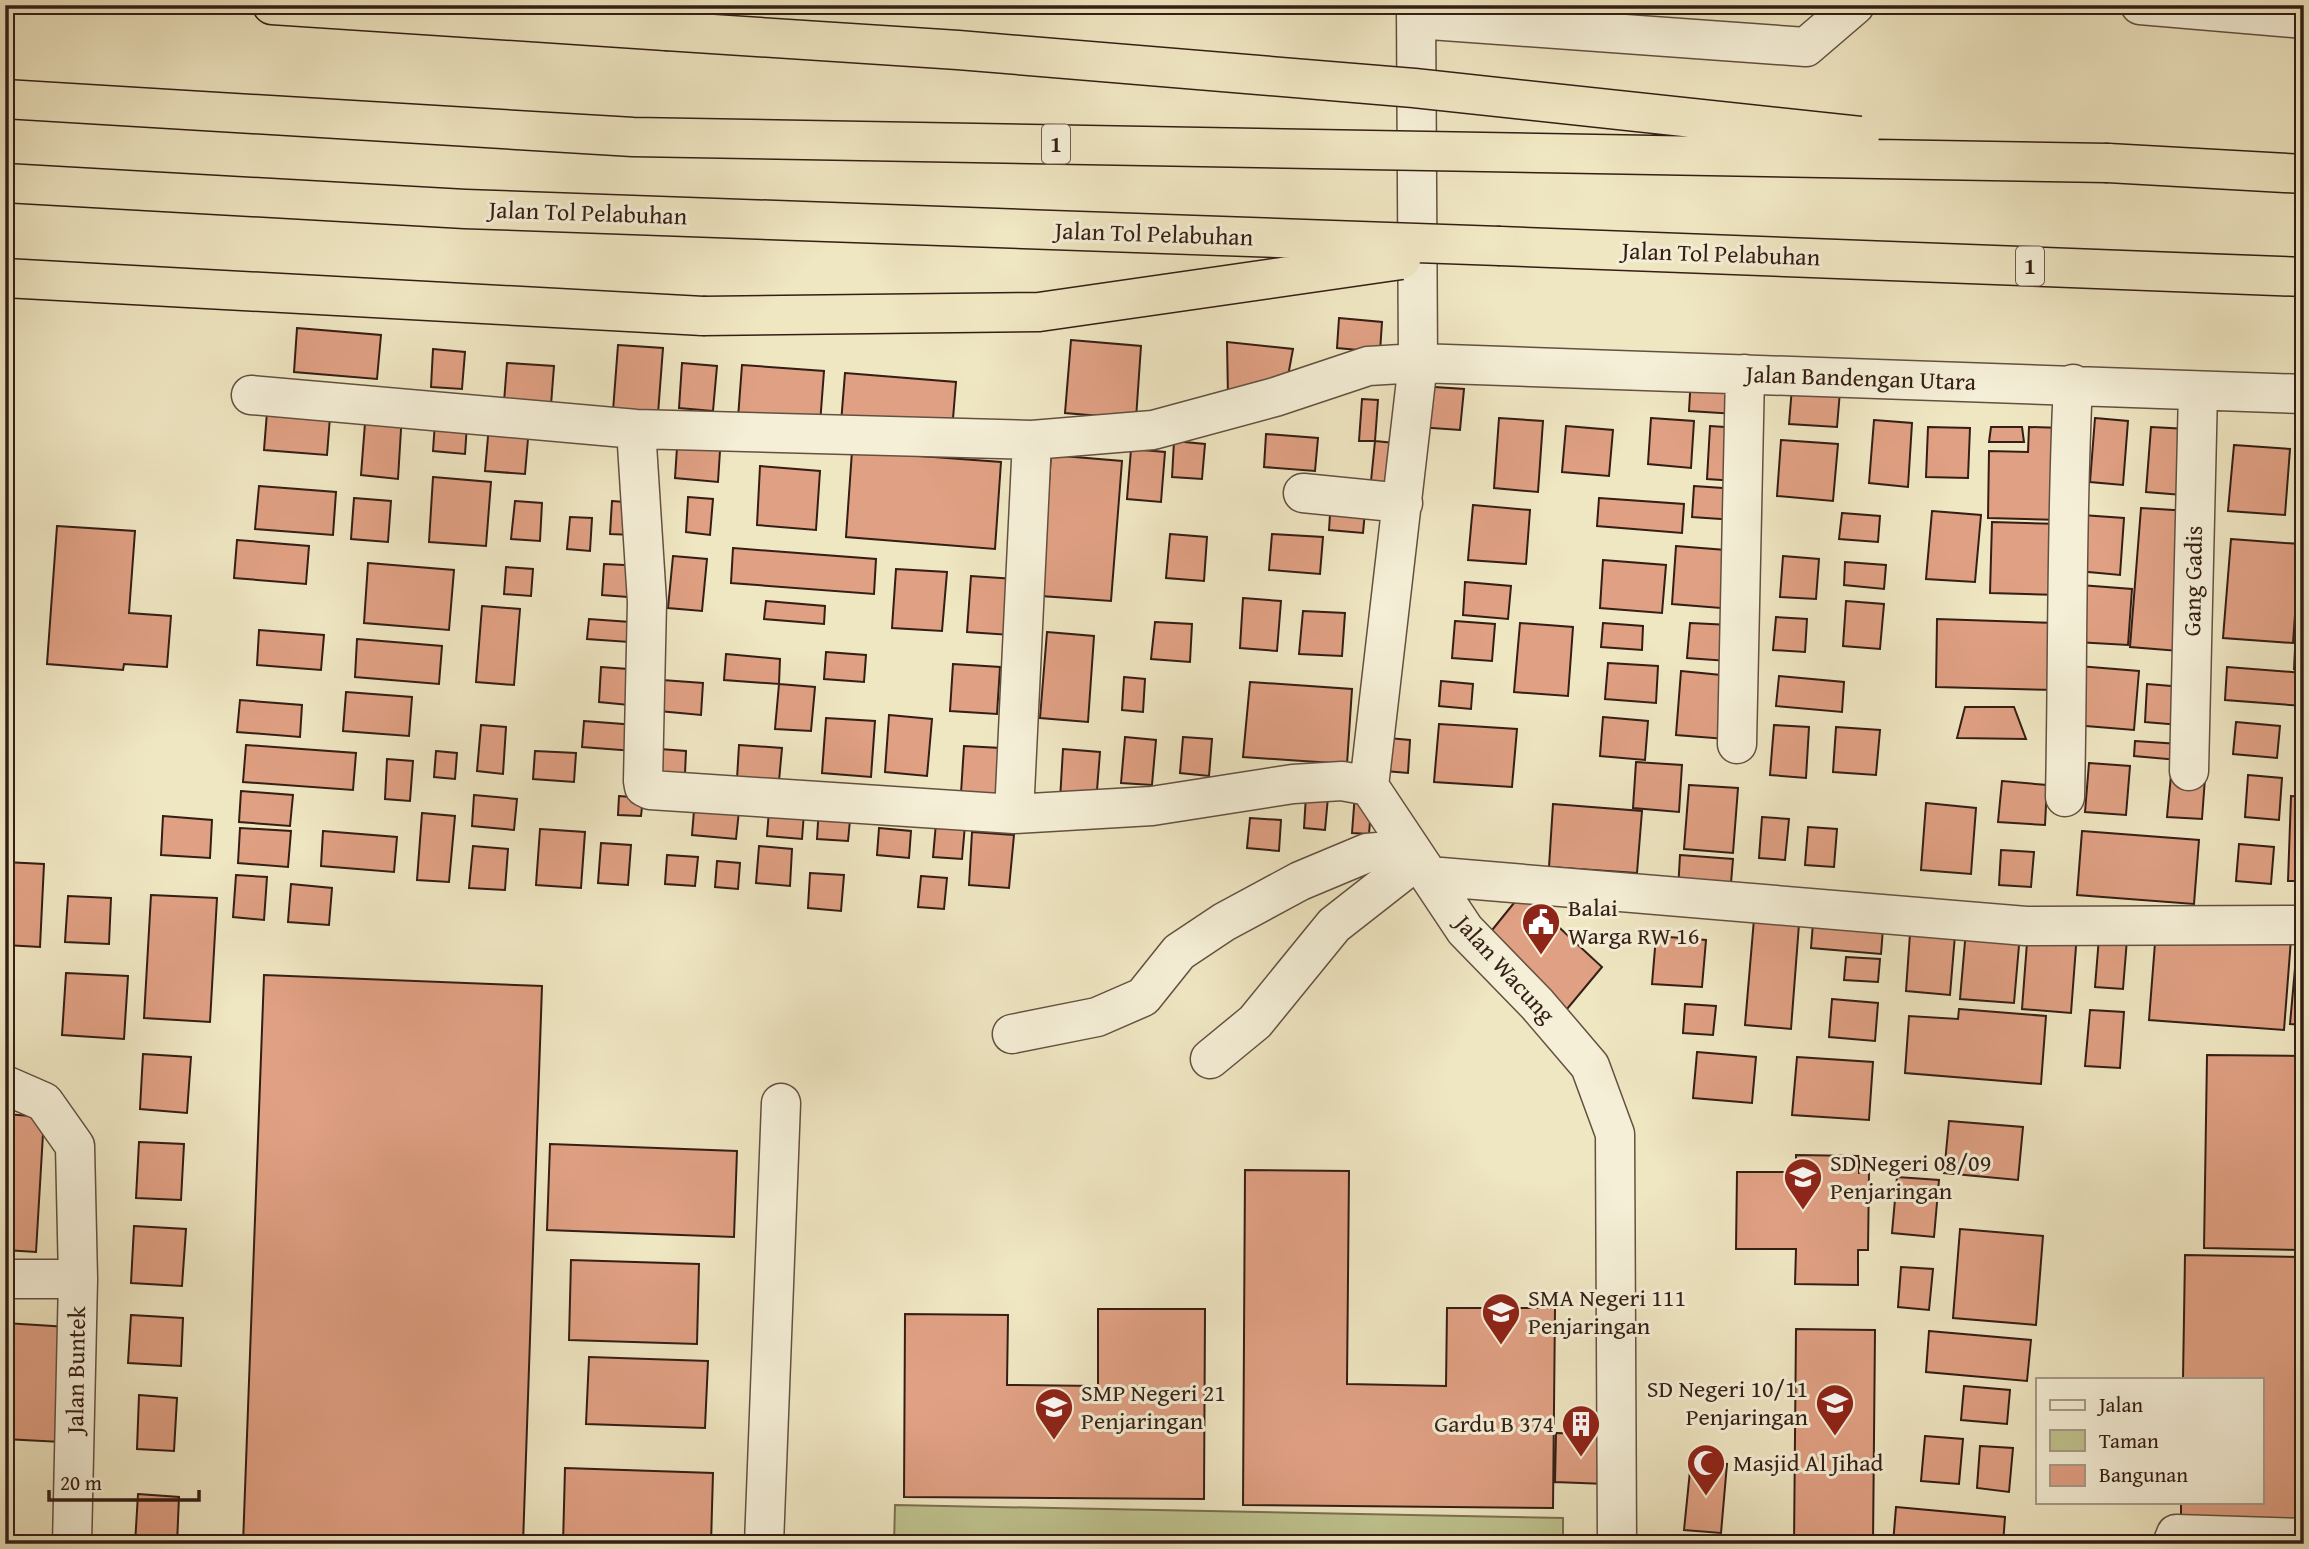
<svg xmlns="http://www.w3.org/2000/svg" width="2309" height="1549" font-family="'Gentium Book Plus',serif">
<rect width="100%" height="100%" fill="#efe6c2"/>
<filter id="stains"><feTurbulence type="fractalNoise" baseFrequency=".00286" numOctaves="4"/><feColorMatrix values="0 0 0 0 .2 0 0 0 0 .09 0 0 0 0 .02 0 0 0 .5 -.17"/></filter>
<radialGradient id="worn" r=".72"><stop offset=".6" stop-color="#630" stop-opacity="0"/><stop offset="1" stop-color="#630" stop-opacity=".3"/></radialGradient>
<path fill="#bfc38f" stroke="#7a7052" stroke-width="2" d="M 895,1505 L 1563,1518 L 1563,1544 L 894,1544 Z"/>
<path fill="#e0a083" stroke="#341e15" stroke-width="2" d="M 1339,318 L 1382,322 L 1380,352 L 1337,348 Z
M 297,328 L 381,335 L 377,379 L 294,372 Z
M 1071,340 L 1141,346 L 1136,419 L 1065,413 Z
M 1227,342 L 1293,349 L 1286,387 L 1228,397 Z
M 618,345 L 663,348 L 657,427 L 612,424 Z
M 433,349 L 465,352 L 462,389 L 431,387 Z
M 507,363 L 554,366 L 550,418 L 503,415 Z
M 682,363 L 717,366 L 713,411 L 679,408 Z
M 742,365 L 824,371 L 820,424 L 738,418 Z
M 845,373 L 956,382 L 952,431 L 841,423 Z
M 1691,376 L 1738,380 L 1736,414 L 1689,411 Z
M 1420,386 L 1464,389 L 1460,430 L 1418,427 Z
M 1792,387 L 1840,391 L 1837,427 L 1789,424 Z
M 268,399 L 331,404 L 327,455 L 264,450 Z
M 1362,399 L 1378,400 L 1375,441 L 1359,441 Z
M 366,410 L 402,413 L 398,479 L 361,475 Z
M 1499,418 L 1543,421 L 1538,492 L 1494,488 Z
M 1651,418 L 1694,421 L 1691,468 L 1648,464 Z
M 2095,418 L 2128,421 L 2123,485 L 2090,482 Z
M 1874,420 L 1912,423 L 1908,487 L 1869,483 Z
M 435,422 L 467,424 L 465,454 L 433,451 Z
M 489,425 L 529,427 L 525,474 L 485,471 Z
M 1566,426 L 1613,430 L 1609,476 L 1562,472 Z
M 1710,426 L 1740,428 L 1736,481 L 1707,479 Z
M 1928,427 L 1970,428 L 1968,478 L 1926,477 Z
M 1991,427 L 2022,427 L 2024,442 L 1989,442 Z
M 2029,427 L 2064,428 L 2062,520 L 1988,518 L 1989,451 L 2028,452 Z
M 2151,427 L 2188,429 L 2182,495 L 2146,492 Z
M 678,432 L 721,435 L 718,482 L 675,478 Z
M 1266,434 L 1318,438 L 1315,471 L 1264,467 Z
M 1781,440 L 1838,444 L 1833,501 L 1777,496 Z
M 1174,441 L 1205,444 L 1202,479 L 1172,477 Z
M 1375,441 L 1404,444 L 1403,484 L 1371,481 Z
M 2234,445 L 2290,449 L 2285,515 L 2228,511 Z
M 1131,449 L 1165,452 L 1161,502 L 1127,499 Z
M 852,451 L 1001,462 L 995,549 L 846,537 Z
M 1051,455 L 1122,461 L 1111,601 L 1041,596 Z
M 760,466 L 820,471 L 816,530 L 757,525 Z
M 433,477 L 491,482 L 486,546 L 429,542 Z
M 259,486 L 336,492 L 333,535 L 255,529 Z
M 1694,486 L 1737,489 L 1735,520 L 1692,517 Z
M 688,497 L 713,499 L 710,535 L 686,532 Z
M 354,498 L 391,501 L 388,542 L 351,539 Z
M 1599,498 L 1684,504 L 1682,533 L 1597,526 Z
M 1331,499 L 1366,501 L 1363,533 L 1329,530 Z
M 515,501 L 542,503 L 540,541 L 511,539 Z
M 612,501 L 637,503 L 634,535 L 610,534 Z
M 1473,505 L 1530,510 L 1526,564 L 1468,560 Z
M 2141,508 L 2190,511 L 2179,651 L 2130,647 Z
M 1932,511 L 1981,515 L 1975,582 L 1926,579 Z
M 1842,513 L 1880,516 L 1878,542 L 1839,539 Z
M 2082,515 L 2124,518 L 2120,575 L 2078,571 Z
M 570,517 L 592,518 L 590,551 L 567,549 Z
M 1992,522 L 2061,524 L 2060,595 L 1990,593 Z
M 57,526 L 135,531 L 129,613 L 171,616 L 167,667 L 124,664 L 123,670 L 47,664 Z
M 1170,534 L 1207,537 L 1204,581 L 1166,578 Z
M 1272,534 L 1323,537 L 1320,574 L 1269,570 Z
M 2231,539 L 2300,544 L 2293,643 L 2223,638 Z
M 237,540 L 309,546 L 306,584 L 234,578 Z
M 1676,546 L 1738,551 L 1733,609 L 1672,604 Z
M 733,548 L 876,559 L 874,594 L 731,583 Z
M 673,556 L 707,559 L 702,611 L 668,608 Z
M 1783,556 L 1819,559 L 1816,599 L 1780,597 Z
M 1603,560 L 1666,565 L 1662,613 L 1600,608 Z
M 1845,562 L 1886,565 L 1884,589 L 1844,585 Z
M 368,563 L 454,570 L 449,630 L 364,623 Z
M 604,564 L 644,566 L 641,598 L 602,595 Z
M 506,567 L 533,569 L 531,596 L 504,594 Z
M 896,569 L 947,572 L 942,631 L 892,628 Z
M 971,576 L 1015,579 L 1011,635 L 967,632 Z
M 1465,582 L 1511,586 L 1508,619 L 1463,615 Z
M 2080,585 L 2132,589 L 2128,645 L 2076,642 Z
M 1243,598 L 1281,601 L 1277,651 L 1240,648 Z
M 766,601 L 825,606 L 824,624 L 764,619 Z
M 1846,601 L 1884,604 L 1880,649 L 1843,646 Z
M 482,606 L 520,609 L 514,685 L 476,682 Z
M 1303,611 L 1345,613 L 1342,656 L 1299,654 Z
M 1776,617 L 1807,619 L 1805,652 L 1773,650 Z
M 589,619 L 630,622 L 629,642 L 587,639 Z
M 1937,619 L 2056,623 L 2055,690 L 1936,687 Z
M 1455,621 L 1495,624 L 1492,661 L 1452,658 Z
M 1155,622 L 1192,624 L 1190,662 L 1151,659 Z
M 1520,623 L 1573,627 L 1568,696 L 1514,692 Z
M 1603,623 L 1643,626 L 1642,650 L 1601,647 Z
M 1690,623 L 1731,625 L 1728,661 L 1687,658 Z
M 2296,629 L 2304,629 L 2304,670 L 2294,669 Z
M 259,630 L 324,635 L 321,670 L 257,665 Z
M 1047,632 L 1094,636 L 1088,722 L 1040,718 Z
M 357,639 L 442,646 L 439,684 L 355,677 Z
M 826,652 L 866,655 L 864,682 L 824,679 Z
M 726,654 L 780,659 L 779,684 L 724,680 Z
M 1608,663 L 1658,666 L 1656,703 L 1605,699 Z
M 953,664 L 1000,667 L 997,714 L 950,711 Z
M 2078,666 L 2139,671 L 2134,730 L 2074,725 Z
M 601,667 L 642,670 L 639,706 L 599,702 Z
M 2227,667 L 2304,673 L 2304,706 L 2225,700 Z
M 1681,671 L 1731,676 L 1726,739 L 1676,735 Z
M 1779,676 L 1844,682 L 1842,712 L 1776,706 Z
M 1124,677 L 1145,679 L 1143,712 L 1122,710 Z
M 662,680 L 703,683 L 701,715 L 659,711 Z
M 1441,681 L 1473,684 L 1471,709 L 1439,706 Z
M 1250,682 L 1352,689 L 1347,764 L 1243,757 Z
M 779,684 L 815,687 L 811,731 L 775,729 Z
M 2147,684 L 2183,687 L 2180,725 L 2145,722 Z
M 346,692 L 412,697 L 409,736 L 343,731 Z
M 240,700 L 302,705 L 300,737 L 237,732 Z
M 1965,707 L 2014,707 L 2026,739 L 1957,738 Z
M 2303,713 L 2304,713 L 2304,757 L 2300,756 Z
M 889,715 L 932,719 L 927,776 L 885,772 Z
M 1603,717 L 1648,721 L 1645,760 L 1600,756 Z
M 826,718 L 875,721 L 871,777 L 822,773 Z
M 584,721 L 636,725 L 634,751 L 582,747 Z
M 2236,722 L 2280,726 L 2277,758 L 2233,754 Z
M 1439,724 L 1517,729 L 1512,787 L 1434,782 Z
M 481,725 L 506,727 L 503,774 L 477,771 Z
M 1774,725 L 1809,727 L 1806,778 L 1770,775 Z
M 1836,727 L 1880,730 L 1876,775 L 1833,772 Z
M 1125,737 L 1156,740 L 1152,785 L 1121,783 Z
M 1183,737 L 1212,739 L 1209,776 L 1180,773 Z
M 1388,738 L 1410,740 L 1408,773 L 1385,771 Z
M 2135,741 L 2179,744 L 2178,760 L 2134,756 Z
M 246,745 L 356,753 L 353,790 L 243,782 Z
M 739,745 L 782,748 L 779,781 L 737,779 Z
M 964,746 L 1001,748 L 998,796 L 961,793 Z
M 660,749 L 686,751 L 685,774 L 657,772 Z
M 1063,749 L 1100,752 L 1096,803 L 1060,800 Z
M 436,751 L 457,753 L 455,779 L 434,777 Z
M 535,751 L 576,753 L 574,782 L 533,779 Z
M 387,759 L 413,761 L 410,801 L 385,799 Z
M 1636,762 L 1682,765 L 1679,812 L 1633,808 Z
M 2089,763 L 2130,766 L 2126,815 L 2085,812 Z
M 2171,775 L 2205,778 L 2202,819 L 2167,817 Z
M 2248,775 L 2282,778 L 2279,820 L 2245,817 Z
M 2002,781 L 2047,785 L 2045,825 L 1998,822 Z
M 1689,785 L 1738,788 L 1733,853 L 1684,849 Z
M 241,791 L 293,795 L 290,826 L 239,822 Z
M 1355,793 L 1372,795 L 1369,834 L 1352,833 Z
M 474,795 L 517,799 L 514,830 L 472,826 Z
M 1306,795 L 1328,797 L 1325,830 L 1304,828 Z
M 619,796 L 643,798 L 641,816 L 618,815 Z
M 2291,796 L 2304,797 L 2304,881 L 2288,881 Z
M 695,798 L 740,801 L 736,839 L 692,835 Z
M 1926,803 L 1976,808 L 1971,874 L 1921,870 Z
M 1553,804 L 1642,811 L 1637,873 L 1549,867 Z
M 819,807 L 851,810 L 848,841 L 817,839 Z
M 769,810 L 804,813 L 802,839 L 767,836 Z
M 422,813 L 455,816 L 449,882 L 417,880 Z
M 163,816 L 212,820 L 210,858 L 161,855 Z
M 1762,817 L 1789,819 L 1785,860 L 1759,858 Z
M 1250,818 L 1281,820 L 1279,851 L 1247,848 Z
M 936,823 L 965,825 L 962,859 L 933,857 Z
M 1808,827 L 1837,829 L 1834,867 L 1805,865 Z
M 240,828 L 291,831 L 288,867 L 238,863 Z
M 879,828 L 911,831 L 909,858 L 877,855 Z
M 540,829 L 585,832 L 581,888 L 536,885 Z
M 323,831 L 397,837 L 394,872 L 321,866 Z
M 2082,831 L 2199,840 L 2194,904 L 2077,895 Z
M 972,832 L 1014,835 L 1009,888 L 969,885 Z
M 601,843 L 631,845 L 628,885 L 598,883 Z
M 2239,844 L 2274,847 L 2271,884 L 2236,881 Z
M 473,846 L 508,849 L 505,890 L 469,888 Z
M 759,846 L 792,849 L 790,886 L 756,883 Z
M 2001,850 L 2034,852 L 2031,887 L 1999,885 Z
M 667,855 L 698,857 L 695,886 L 665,884 Z
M 1680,855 L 1733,859 L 1730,895 L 1678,891 Z
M 717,861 L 740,863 L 738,889 L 715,887 Z
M 5,862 L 44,864 L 40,947 L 5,945 Z
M 810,873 L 844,875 L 841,911 L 808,908 Z
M 236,875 L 267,877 L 264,920 L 233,917 Z
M 921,876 L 947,878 L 944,909 L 918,907 Z
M 291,884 L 332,888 L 329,925 L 288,922 Z
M 1522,893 L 1602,967 L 1557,1021 L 1480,945 Z
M 151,895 L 217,898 L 210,1022 L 144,1018 Z
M 68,896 L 111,898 L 109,944 L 65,942 Z
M 1755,907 L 1800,911 L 1791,1029 L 1745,1025 Z
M 1814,910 L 1884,916 L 1881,954 L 1811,948 Z
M 1911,919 L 1956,923 L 1950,995 L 1906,991 Z
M 2028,929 L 2077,933 L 2071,1013 L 2022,1009 Z
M 1966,930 L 2020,934 L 2014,1003 L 1960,999 Z
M 2156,930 L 2291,939 L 2284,1030 L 2149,1020 Z
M 1656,936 L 1706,940 L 1702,987 L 1652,984 Z
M 2099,937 L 2127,939 L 2123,989 L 2095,987 Z
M 1846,957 L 1880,959 L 1878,982 L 1844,980 Z
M 2296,957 L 2304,957 L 2304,1025 L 2290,1024 Z
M 5,963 L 12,964 L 9,1015 L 5,1015 Z
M 66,973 L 128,976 L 124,1039 L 62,1035 Z
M 264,975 L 542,986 L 523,1544 L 243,1544 Z
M 1832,999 L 1878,1003 L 1875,1041 L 1829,1037 Z
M 1685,1004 L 1716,1006 L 1713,1035 L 1683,1033 Z
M 1959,1009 L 2046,1016 L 2041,1084 L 1905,1073 L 1909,1016 L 1958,1019 Z
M 2090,1010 L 2124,1012 L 2120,1068 L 2085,1066 Z
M 1697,1052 L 1756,1057 L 1752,1103 L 1693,1098 Z
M 143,1054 L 191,1057 L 187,1113 L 140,1109 Z
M 2207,1055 L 2304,1056 L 2304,1250 L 2204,1248 Z
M 1797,1057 L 1873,1062 L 1869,1120 L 1792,1115 Z
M 5,1114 L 44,1117 L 36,1252 L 5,1250 Z
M 1949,1121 L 2023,1127 L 2018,1180 L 1944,1173 Z
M 139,1142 L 184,1144 L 181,1200 L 136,1198 Z
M 550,1144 L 737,1151 L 734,1237 L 547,1230 Z
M 1796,1155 L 1859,1156 L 1859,1173 L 1869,1172 L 1868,1250 L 1858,1250 L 1858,1285 L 1795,1284 L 1796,1249 L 1736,1249 L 1737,1172 L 1796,1172 Z
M 1245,1170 L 1349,1171 L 1347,1384 L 1446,1386 L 1447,1308 L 1555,1308 L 1553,1508 L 1243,1505 Z
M 1897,1177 L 1939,1180 L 1934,1237 L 1892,1233 Z
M 134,1226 L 186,1229 L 182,1286 L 131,1283 Z
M 1960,1229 L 2043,1236 L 2036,1325 L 1953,1318 Z
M 2185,1255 L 2304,1257 L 2304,1524 L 2181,1522 L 2181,1502 L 2262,1502 L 2262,1379 L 2183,1379 Z
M 571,1260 L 699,1264 L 697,1344 L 569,1340 Z
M 1901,1267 L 1933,1269 L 1929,1310 L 1898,1307 Z
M 1098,1309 L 1205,1309 L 1204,1499 L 904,1497 L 905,1314 L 1008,1315 L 1007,1385 L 1098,1386 Z
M 131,1315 L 183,1318 L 181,1366 L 128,1363 Z
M 5,1323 L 68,1327 L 61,1442 L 5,1439 Z
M 1796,1329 L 1875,1330 L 1873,1544 L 1794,1544 Z
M 1929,1331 L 2031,1340 L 2027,1381 L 1926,1372 Z
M 589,1357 L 708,1361 L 705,1428 L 586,1424 Z
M 1964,1386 L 2010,1390 L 2007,1424 L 1961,1420 Z
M 139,1395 L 177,1398 L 174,1451 L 137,1449 Z
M 1556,1433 L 1607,1434 L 1606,1484 L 1555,1482 Z
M 1925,1436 L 1963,1439 L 1959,1484 L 1921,1481 Z
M 1980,1446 L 2013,1448 L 2009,1492 L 1977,1488 Z
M 1691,1461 L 1727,1464 L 1721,1533 L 1684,1530 Z
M 565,1468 L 713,1473 L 711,1544 L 563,1544 Z
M 138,1494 L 179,1497 L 177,1544 L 135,1544 Z
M 1896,1507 L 2005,1517 L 2003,1544 L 1893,1544 Z"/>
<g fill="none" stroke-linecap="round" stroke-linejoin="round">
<g stroke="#635040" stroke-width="41">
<path id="minor" d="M 1416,5 L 1418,363 L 1369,786 L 1465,930 L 1537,1004 L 1590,1066 L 1615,1134 L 1617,1544
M 2140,5 L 2304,19
M 1416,19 L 1806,47 L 1855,5
M 251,395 L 636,429 L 1032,440 L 1014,814
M 636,429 L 647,602 L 643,781 L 644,787 L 650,790 L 1014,814 L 1152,806 L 1293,784 L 1342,781 L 1369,786
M 1032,440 L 1153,430 L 1275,397 L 1368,366 L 1418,363 L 2304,394
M 1303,493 L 1403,503
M 1737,744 L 1745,374
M 2189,771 L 2198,391
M 2065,797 C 2068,659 2066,522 2073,384
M 1429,876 L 2026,926 L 2304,925
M 1012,1034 L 1097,1017 L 1143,997 L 1179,952 L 1224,922 L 1300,881 L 1367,853 L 1410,849
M 1210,1059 L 1255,1022 L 1334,925 L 1417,860
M 5,1085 L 44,1102 L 75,1146 L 78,1279 L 72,1544
M 5,1279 L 78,1279
M 764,1544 L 781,1103
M 2172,1544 L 2176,1534 L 2304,1538"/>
</g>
<g stroke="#341e15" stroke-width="41">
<path id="highway" d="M 272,5 L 666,31
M 2108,163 L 2304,174
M 1500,246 L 2304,277
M 5,278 L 703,316"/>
</g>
<use href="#minor" stroke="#f5efd7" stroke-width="38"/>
<use href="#highway" stroke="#efe6c2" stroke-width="38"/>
<g stroke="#341e15" stroke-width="41" stroke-linecap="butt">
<path id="highway-bridge" d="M 666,31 L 958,50 L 1414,88 L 1860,136
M 5,99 L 633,137 L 2108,163
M 5,183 L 465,209 L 1500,246
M 703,316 L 1039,312 L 1401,260"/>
</g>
<use href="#highway-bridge" stroke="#efe6c2" stroke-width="38"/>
</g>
<defs>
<g id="civic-pin" transform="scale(2.0125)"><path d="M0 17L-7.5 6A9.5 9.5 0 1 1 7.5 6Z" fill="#8f2418" stroke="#f5efd7"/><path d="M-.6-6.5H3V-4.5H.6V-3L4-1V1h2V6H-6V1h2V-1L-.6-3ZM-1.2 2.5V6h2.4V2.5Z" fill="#fff"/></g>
<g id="school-pin" transform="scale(2.0125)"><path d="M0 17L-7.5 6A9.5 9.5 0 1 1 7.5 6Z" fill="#8f2418" stroke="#f5efd7"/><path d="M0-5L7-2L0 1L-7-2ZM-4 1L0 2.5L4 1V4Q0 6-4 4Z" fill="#fff"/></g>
<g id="building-pin" transform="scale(2.0125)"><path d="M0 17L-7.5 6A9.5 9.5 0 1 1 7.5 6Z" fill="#8f2418" stroke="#f5efd7"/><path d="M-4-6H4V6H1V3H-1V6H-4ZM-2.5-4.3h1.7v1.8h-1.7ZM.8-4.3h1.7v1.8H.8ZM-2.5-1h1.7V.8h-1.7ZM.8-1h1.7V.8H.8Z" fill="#fff"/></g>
<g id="mosque-pin" transform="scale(2.0125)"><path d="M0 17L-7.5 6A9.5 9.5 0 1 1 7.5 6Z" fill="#8f2418" stroke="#f5efd7"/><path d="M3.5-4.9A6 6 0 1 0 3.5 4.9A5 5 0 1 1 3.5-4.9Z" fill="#fff"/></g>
</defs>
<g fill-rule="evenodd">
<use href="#civic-pin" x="1541" y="922"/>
<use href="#school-pin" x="1803" y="1177"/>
<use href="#school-pin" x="1501" y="1312"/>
<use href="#school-pin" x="1835" y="1403"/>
<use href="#school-pin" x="1054" y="1407"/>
<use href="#building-pin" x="1581" y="1424"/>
<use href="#mosque-pin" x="1706" y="1463"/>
</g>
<g text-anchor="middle" stroke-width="6" stroke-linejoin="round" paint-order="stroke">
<g fill="#f5efd7" stroke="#6e5d4f" stroke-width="2">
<rect x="1042" y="124.5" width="28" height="39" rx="5"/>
<rect x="2016" y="246.5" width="28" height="39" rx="5"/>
</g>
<g font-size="23" font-weight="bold" fill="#341e15">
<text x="1056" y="152">1</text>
<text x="2030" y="274">1</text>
</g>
<g font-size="24" fill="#341e15" stroke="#f5efd7">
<text transform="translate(588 213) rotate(2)" y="8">Jalan Tol Pelabuhan</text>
<text transform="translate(1154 234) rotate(2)" y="8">Jalan Tol Pelabuhan</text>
<text transform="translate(1721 254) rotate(2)" y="8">Jalan Tol Pelabuhan</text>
<text transform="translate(1861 378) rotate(2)" y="8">Jalan Bandengan Utara</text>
<text transform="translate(2193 581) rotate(-89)" y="8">Gang Gadis</text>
<text transform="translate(1505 969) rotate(48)" y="8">Jalan Wacung</text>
<text transform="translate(76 1370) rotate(-89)" y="8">Jalan Buntek</text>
</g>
<g font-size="24" fill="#341e15" stroke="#f5efd7" text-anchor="start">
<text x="1568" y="916">Balai<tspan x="1568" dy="28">Warga RW 16</tspan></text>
<text x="1830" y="1171">SD Negeri 08/09<tspan x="1830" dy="28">Penjaringan</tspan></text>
<text x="1528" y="1306">SMA Negeri 111<tspan x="1528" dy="28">Penjaringan</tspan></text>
<text x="1808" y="1397" text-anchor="end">SD Negeri 10/11<tspan x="1808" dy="28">Penjaringan</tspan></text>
<text x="1081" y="1401">SMP Negeri 21<tspan x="1081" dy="28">Penjaringan</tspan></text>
<text x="1554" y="1432" text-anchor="end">Gardu B 374</text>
<text x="1733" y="1471">Masjid Al Jihad</text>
</g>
</g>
<rect width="2309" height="1549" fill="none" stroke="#efe6c2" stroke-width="28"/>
<rect x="7" y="7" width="2295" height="1535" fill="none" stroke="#341e15" stroke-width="3.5"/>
<rect x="14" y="14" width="2281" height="1521" fill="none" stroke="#341e15" stroke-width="2"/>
<rect x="2036" y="1378" width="228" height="126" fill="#f5efd7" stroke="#a89b89" stroke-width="2"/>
<rect x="2050" y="1400" width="35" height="10" fill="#f5efd7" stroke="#a89b89" stroke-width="2"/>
<text x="2099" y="1412" font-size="21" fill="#341e15">Jalan</text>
<rect x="2050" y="1430" width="35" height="21" fill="#bfc38f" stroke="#a89b89" stroke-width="2"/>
<text x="2099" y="1448" font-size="21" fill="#341e15">Taman</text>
<rect x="2050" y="1465" width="35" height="21" fill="#e0a083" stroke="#a89b89" stroke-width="2"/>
<text x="2099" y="1482" font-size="21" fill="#341e15">Bangunan</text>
<path d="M49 1490v10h150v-10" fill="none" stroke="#341e15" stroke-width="3.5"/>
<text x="60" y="1490" font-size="21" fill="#341e15" stroke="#f5efd7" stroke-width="5" paint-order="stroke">20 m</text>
<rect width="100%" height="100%" filter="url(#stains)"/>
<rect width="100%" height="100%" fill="url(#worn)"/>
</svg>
